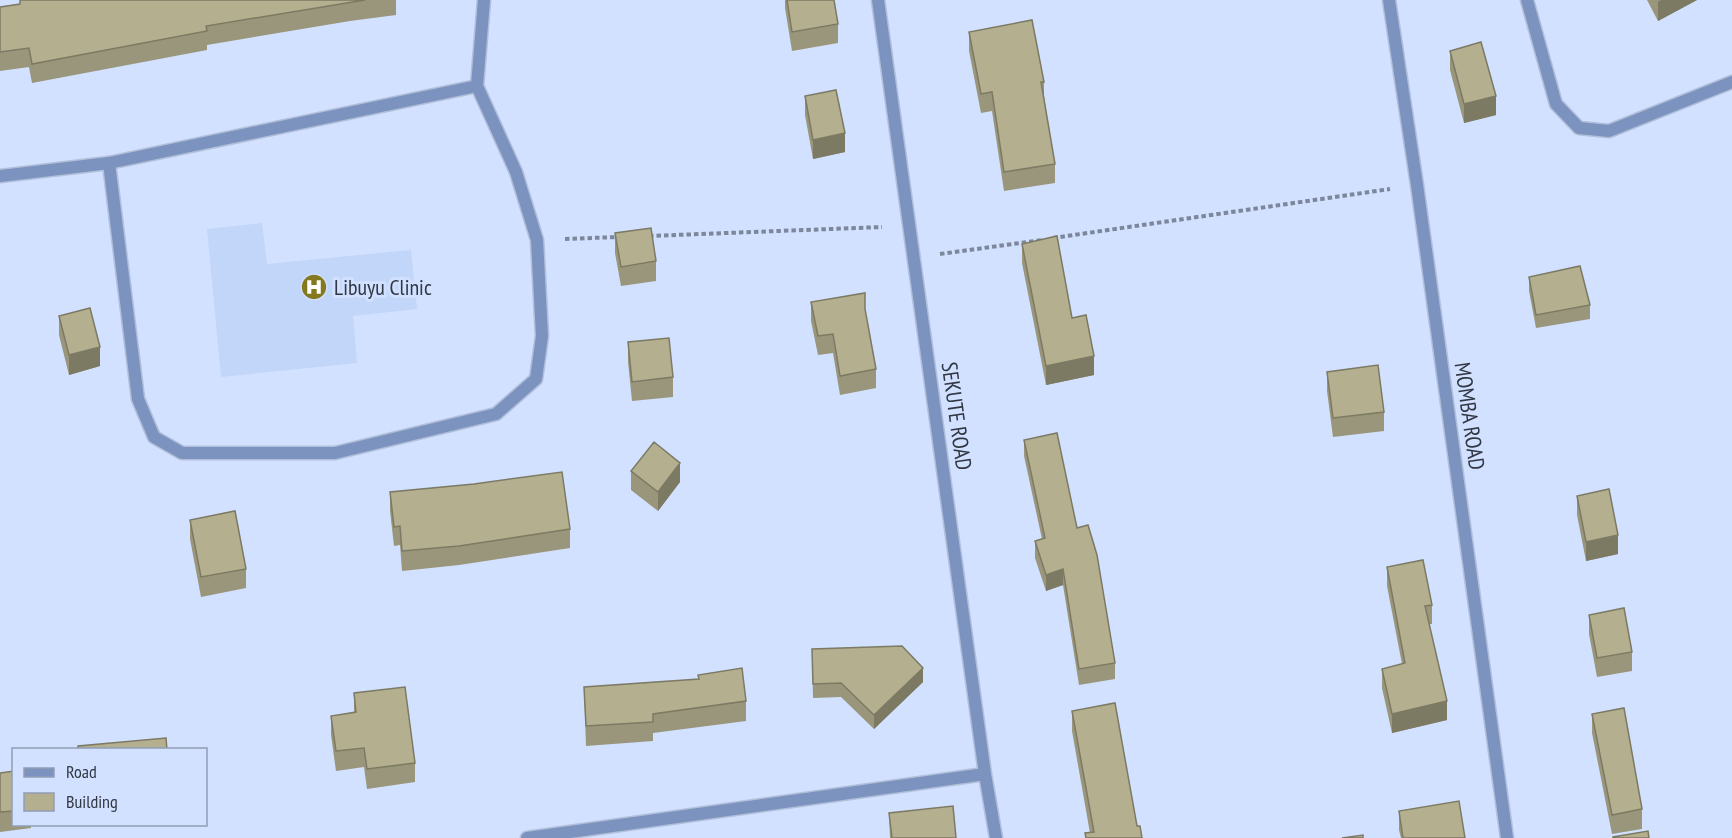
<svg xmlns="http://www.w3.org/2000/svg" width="1732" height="838" font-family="'PT Sans Narrow',sans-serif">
<rect width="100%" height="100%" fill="#d1e1ff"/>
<path fill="#c2d6f9" d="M 262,223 L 267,264 L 411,250 L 417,309 L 353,316 L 357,363 L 221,377 L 207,229 Z"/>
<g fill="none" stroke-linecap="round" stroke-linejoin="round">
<g stroke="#b1bfd9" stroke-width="15">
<path id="service" d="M 109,163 L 138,399 L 154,437 L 182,453 L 335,453 L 496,414 L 536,379 L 542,336 L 537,240 L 516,172 L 477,86"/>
</g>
<g stroke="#b1bfd9" stroke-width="15">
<path id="minor" d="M 878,0 L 985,774 L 996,838
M 1389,0 L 1417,185 L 1507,838
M 1527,0 L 1556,104 L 1579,128 L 1609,131 L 1732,82
M 0,176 L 109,163 L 477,86 L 484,0
M 527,838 L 985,774"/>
</g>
<path stroke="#7c879b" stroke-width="4" stroke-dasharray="4.5 3" stroke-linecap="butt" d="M 649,236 L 882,227
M 1053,238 L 1390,189
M 565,239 L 618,237
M 940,254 L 1042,240"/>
<use href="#service" stroke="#7c93bf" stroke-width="12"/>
<use href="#minor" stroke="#7c93bf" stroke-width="12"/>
</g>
<path fill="#9a967b" d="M 20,0 L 396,0 L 396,15 L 350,21 L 207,45 L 207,50 L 32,83 L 29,67 L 0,71 L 0,7 L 20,4 Z
M 785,0 L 834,0 L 838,24 L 838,43 L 792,51 L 785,8 Z
M 1647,0 L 1697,0 L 1658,21 Z
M 969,32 L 1044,82 L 1044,97 L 1055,164 L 1055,183 L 1004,191 L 992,111 L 981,113 L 969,51 Z
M 1450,51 L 1496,115 L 1464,123 L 1450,70 Z
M 805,96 L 845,152 L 813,159 L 805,115 Z
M 615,233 L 656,261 L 656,281 L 621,286 L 615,253 Z
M 1022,244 L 1072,318 L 1094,375 L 1046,385 L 1022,263 Z
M 1529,277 L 1590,305 L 1590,319 L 1536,328 L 1529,291 Z
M 811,302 L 865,309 L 876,369 L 876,388 L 840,395 L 833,353 L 818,355 L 811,321 Z
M 59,316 L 100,366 L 69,375 L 59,335 Z
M 628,342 L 673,377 L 673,397 L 632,401 L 628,362 Z
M 1327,372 L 1384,412 L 1384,431 L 1333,437 L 1327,391 Z
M 1024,440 L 1077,528 L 1115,663 L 1115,679 L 1079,685 L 1063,585 L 1046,591 L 1035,558 L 1035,541 L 1042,539 L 1024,456 Z
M 631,471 L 680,482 L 658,511 L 631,490 Z
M 390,492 L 570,529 L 570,548 L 459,565 L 402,571 L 400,545 L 394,546 L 390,511 Z
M 1577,496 L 1618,554 L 1586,561 L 1577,515 Z
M 190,520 L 246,569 L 246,588 L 201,597 L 190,539 Z
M 1387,567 L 1432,605 L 1432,624 L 1429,624 L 1447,720 L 1392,733 L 1382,688 L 1382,669 L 1402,664 L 1387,586 Z
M 1589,615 L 1632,652 L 1632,671 L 1597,677 L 1589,634 Z
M 812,649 L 923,682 L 874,729 L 841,697 L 813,698 Z
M 698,675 L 746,701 L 746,721 L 653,733 L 653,741 L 586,746 L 584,687 L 698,680 Z
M 354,693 L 415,763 L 415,782 L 367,789 L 364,767 L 336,771 L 331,735 L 331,716 L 354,713 Z
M 1072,711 L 1137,826 L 1142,838 L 1085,838 L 1085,833 L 1090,833 L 1072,731 Z
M 1592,714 L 1642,809 L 1642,829 L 1612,834 L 1592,733 Z
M 14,771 L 14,825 L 31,825 L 31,828 L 0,832 L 0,773 Z
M 1399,811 L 1465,838 L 1401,838 L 1399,830 Z
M 889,813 L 956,838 L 890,838 Z"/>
<path fill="#7d7a64" d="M 1661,0 L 1697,0 L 1658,21 L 1658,2 Z
M 1496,96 L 1496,115 L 1464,123 L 1464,104 Z
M 845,133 L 845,152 L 813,159 L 813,140 Z
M 100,347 L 100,366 L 69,375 L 69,355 Z
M 1094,356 L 1094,375 L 1046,385 L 1046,366 Z
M 680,463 L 680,482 L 658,511 L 658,492 Z
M 1618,535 L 1618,554 L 1586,561 L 1586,542 Z
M 1063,569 L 1063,585 L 1046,591 L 1046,575 Z
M 923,668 L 923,682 L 874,729 L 874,715 Z
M 1447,701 L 1447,720 L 1392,733 L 1392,714 Z"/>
<path fill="#b3af8f" stroke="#7d7a64" stroke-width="1.5" d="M 20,0 L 365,0 L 206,26 L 207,31 L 32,64 L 29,48 L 0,52 L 0,7 L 20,4 Z
M 787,0 L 834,0 L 838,24 L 792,32 Z
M 1032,20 L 1044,82 L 1041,82 L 1055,164 L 1004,172 L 992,92 L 981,94 L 969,32 Z
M 1481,42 L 1496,96 L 1464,104 L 1450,51 Z
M 836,90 L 845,133 L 813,140 L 805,96 Z
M 651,228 L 656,261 L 621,267 L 615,233 Z
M 1057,236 L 1072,318 L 1086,315 L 1094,356 L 1046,366 L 1022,244 Z
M 1580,266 L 1590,305 L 1536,315 L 1529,277 Z
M 865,293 L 865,309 L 876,369 L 840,376 L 833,334 L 818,336 L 811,302 Z
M 90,308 L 100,347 L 69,355 L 59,316 Z
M 669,338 L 673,377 L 632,382 L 628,342 Z
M 1378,365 L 1384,412 L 1333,418 L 1327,372 Z
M 1057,433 L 1077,528 L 1088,525 L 1097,555 L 1115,663 L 1079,669 L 1063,569 L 1046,575 L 1035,541 L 1045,538 L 1024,440 Z
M 654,442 L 680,463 L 658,492 L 631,471 Z
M 562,472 L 570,529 L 459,546 L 402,551 L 400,526 L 394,527 L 390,492 L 474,484 Z
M 1609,489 L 1618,535 L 1586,542 L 1577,496 Z
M 235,511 L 246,569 L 201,577 L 190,520 Z
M 1423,560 L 1432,605 L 1425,606 L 1447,701 L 1392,714 L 1382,669 L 1405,663 L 1387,567 Z
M 1624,608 L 1632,652 L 1597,658 L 1589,615 Z
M 902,646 L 923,668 L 874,715 L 841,683 L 813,684 L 812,649 Z
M 742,668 L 746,701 L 653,714 L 653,722 L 586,726 L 584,687 L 699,679 L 698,675 Z
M 405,687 L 415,763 L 367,769 L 364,748 L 336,751 L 331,716 L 356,712 L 354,693 Z
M 1115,703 L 1137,826 L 1140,826 L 1142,838 L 1086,838 L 1085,833 L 1094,832 L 1072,711 Z
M 1624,708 L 1642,809 L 1612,815 L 1592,714 Z
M 166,738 L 167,750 L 78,750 L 78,746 Z
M 14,771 L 14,811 L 0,812 L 0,773 Z
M 1459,801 L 1465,838 L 1403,838 L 1399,811 Z
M 953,806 L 956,838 L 892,838 L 889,813 Z
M 1648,831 L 1649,838 L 1613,838 L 1613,837 Z
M 1363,835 L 1363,838 L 1342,838 Z"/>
<defs>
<g id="hospital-disc" transform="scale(1.35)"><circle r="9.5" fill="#84791e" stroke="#d1e1ff"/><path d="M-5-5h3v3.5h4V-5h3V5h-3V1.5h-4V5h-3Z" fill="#fff"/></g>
</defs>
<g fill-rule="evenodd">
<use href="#hospital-disc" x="314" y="287"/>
</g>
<g text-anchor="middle" stroke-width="6" stroke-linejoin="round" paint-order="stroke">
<g font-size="22" fill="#313743" stroke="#d1e1ff" text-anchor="start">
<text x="334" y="295">Libuyu Clinic</text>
</g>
<g font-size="22" fill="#313743" stroke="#d1e1ff">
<text transform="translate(957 416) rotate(82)" y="8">SEKUTE ROAD</text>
<text transform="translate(1470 416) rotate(82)" y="8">MOMBA ROAD</text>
</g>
</g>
<rect x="12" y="748" width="195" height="78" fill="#d1e1ff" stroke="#919db4" stroke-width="1.5"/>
<rect x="24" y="768" width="30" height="9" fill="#7c93bf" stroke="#919db4" stroke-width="1.5"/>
<text x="66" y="778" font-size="18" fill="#313743">Road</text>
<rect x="24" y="793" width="30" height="18" fill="#b3af8f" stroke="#919db4" stroke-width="1.5"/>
<text x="66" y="808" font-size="18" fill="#313743">Building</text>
</svg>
